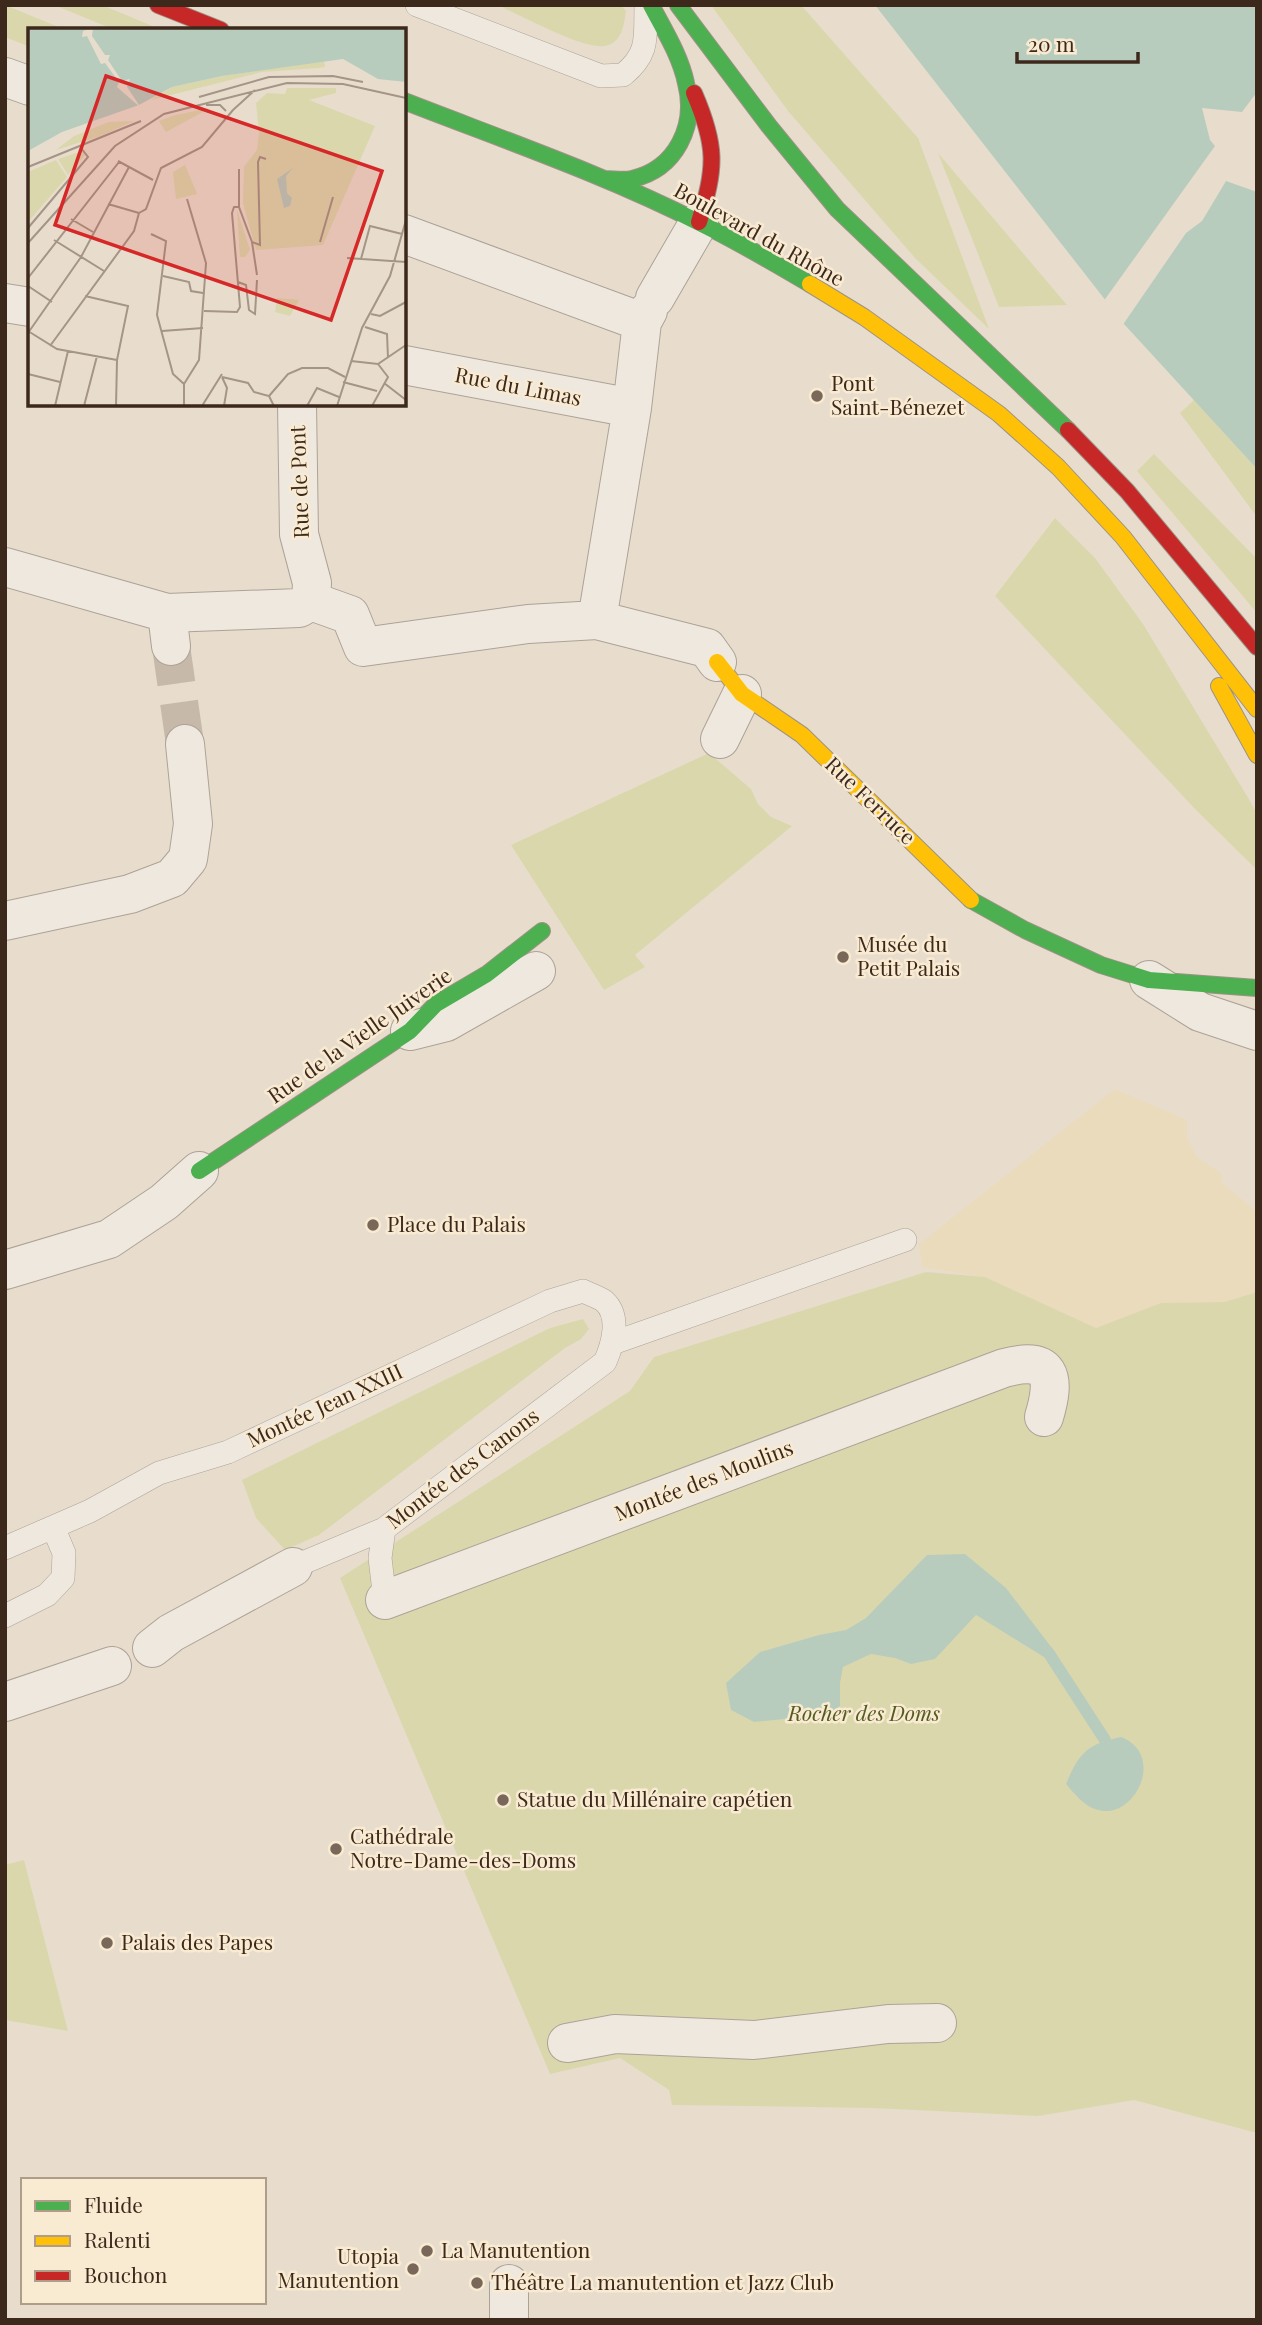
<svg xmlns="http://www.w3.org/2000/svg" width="1262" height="2325" font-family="'Playfair Display',serif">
<rect width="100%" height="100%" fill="#e8ddcc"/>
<path fill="#e9dbbc" d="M 1115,1089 L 1187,1120 L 1187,1137 L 1197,1157 L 1222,1174 L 1221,1182 L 1257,1212 L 1257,1292 L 1225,1302 L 1161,1303 L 1096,1328 L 985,1277 L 922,1267 L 919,1244 Z"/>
<path fill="#dbd7ad" d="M 5,5 L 66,30 L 30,30 L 30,47 L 5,37 Z
M 54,5 L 102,5 L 162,30 L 115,30 Z
M 497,5 L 621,5 L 626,11 C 624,25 622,43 605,46 C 583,50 521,15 497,5 Z
M 711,5 L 801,5 L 918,138 L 989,329 L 915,258 L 788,111 Z
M 938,153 L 1067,305 L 999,307 Z
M 1194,400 L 1257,469 L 1257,517 L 1180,413 Z
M 1154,454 L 1257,559 L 1257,613 L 1137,471 Z
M 1055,518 L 1095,558 L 1143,624 L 1250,801 L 1257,814 L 1257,870 L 1196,810 L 995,596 Z
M 709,753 L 751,789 L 758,804 L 771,817 L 792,826 L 635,955 L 645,967 L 604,990 L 511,845 Z
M 926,1272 L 985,1277 L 1096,1328 L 1161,1303 L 1225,1302 L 1257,1292 L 1257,2133 L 1134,2100 L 1038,2116 L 873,2108 L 672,2105 L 669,2090 L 620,2058 L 550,2074 L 340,1578 L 630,1391 L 654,1357 Z
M 583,1319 L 589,1329 L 581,1339 L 565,1348 L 319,1535 L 285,1550 L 256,1518 L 242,1480 L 550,1328 Z
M 24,1860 L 68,2031 L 5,2020 L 5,1865 Z"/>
<path fill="#b8ccbe" d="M 875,5 L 1257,5 L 1257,469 L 1124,324 Z
M 965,1554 L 1006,1588 L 1052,1648 L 1044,1657 L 976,1615 L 935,1659 L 911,1664 L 895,1658 L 871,1654 L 843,1667 L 840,1683 L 840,1706 L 826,1718 L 794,1718 L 754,1722 L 731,1710 L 726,1683 L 760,1652 L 819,1635 L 846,1630 L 866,1618 L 927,1555 Z
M 1121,1737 C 1168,1755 1133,1824 1095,1809 C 1083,1805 1074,1793 1066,1784 C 1079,1753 1087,1744 1121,1737 Z"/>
<path fill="#e8ddcc" d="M 1257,92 L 1257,192 L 1226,181 L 1202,221 L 1186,233 L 1122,326 L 1103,302 L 1215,146 L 1210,140 L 1202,108 L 1242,112 Z"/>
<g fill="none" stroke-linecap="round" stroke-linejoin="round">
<path stroke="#b8ccbe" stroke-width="12" d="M 1048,1652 L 1105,1740"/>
<path stroke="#c6b9a9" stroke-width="38" stroke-dasharray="38 19" stroke-linecap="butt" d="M 171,646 L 185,744"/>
<g stroke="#ada296" stroke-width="24">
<path id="lane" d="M 417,5 L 601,76 L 623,75 C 650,53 645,37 646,5
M 613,1343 L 905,1240
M 384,1529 L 380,1558 L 385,1600
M 5,1548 L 90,1511 L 159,1473 L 228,1452 L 550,1301 L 583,1291 C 589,1294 598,1297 604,1301 C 621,1316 613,1344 605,1362 L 384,1529 L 293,1567
M 5,1616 L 47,1595 L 63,1578 L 64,1553 L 53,1527"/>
</g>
<g stroke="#ada296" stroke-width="40">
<path id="street" d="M 5,77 L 30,86
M 404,234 L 642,322
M 655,298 L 699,222
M 5,303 L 30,307
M 404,365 L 632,408
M 297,404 L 299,534 L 312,583 L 311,601
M 5,567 L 167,613 L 299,608 L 311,601
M 311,601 L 350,615 L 363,647 L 528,624 L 597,620 L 707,648 L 717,662
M 167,613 L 171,646
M 597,620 L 632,408 L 642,322 L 648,311
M 720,739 L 742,694
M 5,921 L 130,894 L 172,878 L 188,859 L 193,824 L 185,744
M 1149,980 L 1200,1012 L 1257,1031
M 410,1031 L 446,1022 L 536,971
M 5,1270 L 109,1239 L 164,1202 L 199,1171
M 385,1600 L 1004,1368 C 1052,1355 1056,1377 1044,1417
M 152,1648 L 171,1633 L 293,1567
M 5,1702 L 112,1666
M 567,2043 L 615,2034 L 754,2040 L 888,2024 L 937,2023
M 509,2284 L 509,2320"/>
</g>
<g stroke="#9d9286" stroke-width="18">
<path id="fast" d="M 678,5 L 769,126 L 837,209 L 1068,430
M 404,101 C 504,140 606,175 702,224 C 739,242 774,263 810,284
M 605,179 C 614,179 623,181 632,179 C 676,169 697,126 686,83 C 680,55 664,30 651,5
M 971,900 L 1025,930 L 1101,965 L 1149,980 L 1257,988
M 199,1171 L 410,1031 L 436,1004 L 487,974 L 542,931"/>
</g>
<g stroke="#9d9286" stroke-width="18">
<path id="slow" d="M 810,284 L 864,317 L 999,414 L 1058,467 L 1123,537 L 1257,709
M 717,662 L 742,694 L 802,735 L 971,900
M 1219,686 L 1257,755"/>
</g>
<g stroke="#9d9286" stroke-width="18">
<path id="jam" d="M 158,5 L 221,30
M 694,93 C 717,146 716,167 699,222
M 1068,430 L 1127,491 L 1257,647"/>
</g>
<use href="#lane" stroke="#efe8df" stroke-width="23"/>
<use href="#street" stroke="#efe8df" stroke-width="38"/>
<use href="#fast" stroke="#4caf50" stroke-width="16"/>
<use href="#slow" stroke="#ffc107" stroke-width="16"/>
<use href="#jam" stroke="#c62828" stroke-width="16"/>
</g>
<g fill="#79685a" stroke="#f9ead2" stroke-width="2.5">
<circle cx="817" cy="396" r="7"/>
<circle cx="843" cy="957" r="7"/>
<circle cx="373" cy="1225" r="7"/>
<circle cx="503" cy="1800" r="7"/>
<circle cx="336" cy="1849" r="7"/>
<circle cx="107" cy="1943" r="7"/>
<circle cx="427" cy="2251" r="7"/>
<circle cx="413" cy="2269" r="7"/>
<circle cx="477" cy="2283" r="7"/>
</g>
<g text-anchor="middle" stroke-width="5" stroke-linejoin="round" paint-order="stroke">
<g font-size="21" fill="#3d291c" stroke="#f9ead2">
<text transform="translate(759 235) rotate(29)" y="7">Boulevard du Rhône</text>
<text transform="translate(518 387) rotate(11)" y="7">Rue du Limas</text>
<text transform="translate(300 482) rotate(-92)" y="7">Rue de Pont</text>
<text transform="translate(870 801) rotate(44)" y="7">Rue Ferruce</text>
<text transform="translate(360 1036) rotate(-35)" y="7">Rue de la Vielle Juiverie</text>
<text transform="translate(325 1406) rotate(-25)" y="7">Montée Jean XXIII</text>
<text transform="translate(463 1469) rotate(-37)" y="7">Montée des Canons</text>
<text transform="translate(704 1481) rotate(-21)" y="7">Montée des Moulins</text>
</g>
<g font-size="21" fill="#3d291c" stroke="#f9ead2" text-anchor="start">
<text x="831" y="391">Pont<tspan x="831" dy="24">Saint-Bénezet</tspan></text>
<text x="857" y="952">Musée du<tspan x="857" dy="24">Petit Palais</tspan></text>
<text x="387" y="1232">Place du Palais</text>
<text x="517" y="1807">Statue du Millénaire capétien</text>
<text x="350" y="1844">Cathédrale<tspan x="350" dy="24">Notre-Dame-des-Doms</tspan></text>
<text x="121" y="1950">Palais des Papes</text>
<text x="441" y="2258">La Manutention</text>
<text x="399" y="2264" text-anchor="end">Utopia<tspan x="399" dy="24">Manutention</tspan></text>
<text x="491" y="2290">Théâtre La manutention et Jazz Club</text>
</g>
<g font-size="21" font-style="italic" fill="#525c20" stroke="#f9ead2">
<text x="864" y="1721">Rocher des Doms</text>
</g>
</g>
<g transform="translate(28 28)">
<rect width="378" height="378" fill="#e8ddcc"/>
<path d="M 296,33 L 297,39 L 291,40 L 234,44 L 123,72 L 144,59 L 194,48 ZM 259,60 L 308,60 L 308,65 L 281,72 L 347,98 L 295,217 L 228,222 L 215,175 L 216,139 L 229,122 L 231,105 L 228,75 L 239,65 L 257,66 ZM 182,80 L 138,104 L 131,93 L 148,87 ZM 106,93 L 72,108 L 28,122 L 46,108 L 81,94 ZM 54,123 L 57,127 L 40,147 L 30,131 ZM 28,132 L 39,149 L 0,194 L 0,144 ZM 157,137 L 169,166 L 148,171 L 145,144 ZM 209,182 L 222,222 L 217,229 L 212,229 ZM 249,270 L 271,272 L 262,288 L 247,284 Z" fill="#dbd7ad"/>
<path d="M 0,0 L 378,0 L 378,54 L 350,51 L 315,31 L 194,48 L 144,59 L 111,77 L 34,104 L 0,123 ZM 265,140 L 258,148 L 259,165 L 264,170 L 262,178 L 256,180 L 249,151 Z" fill="#b8ccbe"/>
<path d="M 65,0 L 64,8 L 77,27 L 82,27 L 80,32 L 94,53 L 102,51 L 99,59 L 113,80 L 89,59 L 91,54 L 77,35 L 73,36 L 59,8 L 54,9 L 55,3 Z" fill="#e8ddcc"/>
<path fill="none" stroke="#b8ccbe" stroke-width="3.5" d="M 301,0 L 321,24"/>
<path fill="none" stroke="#a49586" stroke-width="2" d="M 171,69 L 241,49 L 305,48 L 335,54M 178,77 L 192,77 L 198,83M 205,82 L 227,62M 90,133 L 125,152M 0,139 L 113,93M 211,141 L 211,179 L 224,214 L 229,247M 80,176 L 111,185M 111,185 L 118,181 L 133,140 L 174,119 L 205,82M 43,191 L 65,204M 0,200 L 60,129 L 53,120M 123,206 L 138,213 L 129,287 L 145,346 L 156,356M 26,212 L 76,243M 224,214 L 232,217 L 230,134 L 232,129 L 238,131M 292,214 L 305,169M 0,215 L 87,118 L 136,86 L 259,55 L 315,56 L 378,70M 319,230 L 378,234M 333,231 L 342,198 L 374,206M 135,248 L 161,254 L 163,263 L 175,265M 0,250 L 91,134M 210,254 L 218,257 L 221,282 L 227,286 L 229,252M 0,258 L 24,274M 57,268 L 100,278 L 89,332 L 88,378M 176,283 L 209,284 L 212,279 L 204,185 L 206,179 L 211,179M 343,286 L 352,288 L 378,274M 337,299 L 359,306 L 360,330M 0,303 L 29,321 L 89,332M 134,303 L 175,300M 0,305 L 53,229 L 101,139M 22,318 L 106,203 L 111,185M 323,333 L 350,336 L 378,317M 0,346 L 32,354M 194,349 L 220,355 L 226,364 L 241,368 L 246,378M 194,349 L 199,360 L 196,378M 315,354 L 349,363M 356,355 L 378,372M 241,368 L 260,346 L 274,340 L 300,340 L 317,349M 27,378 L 40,323M 56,378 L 69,328M 156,378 L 156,356 L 171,332 L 178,235 L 159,171M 174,378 L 194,346M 279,378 L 289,360 L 311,369M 309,378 L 334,300 L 362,248 L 378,192M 344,378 L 360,349 L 350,336"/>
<path fill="#d62828" fill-opacity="0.15" stroke="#d62828" stroke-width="3.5" d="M 78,48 L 354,143 L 303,292 L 27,197 Z"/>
<rect width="378" height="378" fill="none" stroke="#3d291c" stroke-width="3.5"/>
</g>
<rect width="1262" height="2325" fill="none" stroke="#3d291c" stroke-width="14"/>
<rect x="21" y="2178" width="245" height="126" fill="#f9ead2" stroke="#ae9d89" stroke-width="2"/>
<rect x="35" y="2201" width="35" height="10" fill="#4caf50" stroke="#ae9d89" stroke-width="2"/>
<text x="84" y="2213" font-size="21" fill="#3d291c">Fluide</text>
<rect x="35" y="2236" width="35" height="10" fill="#ffc107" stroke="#ae9d89" stroke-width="2"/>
<text x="84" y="2248" font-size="21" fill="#3d291c">Ralenti</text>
<rect x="35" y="2271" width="35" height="10" fill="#c62828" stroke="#ae9d89" stroke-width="2"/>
<text x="84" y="2283" font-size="21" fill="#3d291c">Bouchon</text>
<path d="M1017 52v10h121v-10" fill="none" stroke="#3d291c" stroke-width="3.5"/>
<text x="1028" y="52" font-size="21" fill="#3d291c" stroke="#f9ead2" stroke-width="5" paint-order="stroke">20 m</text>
</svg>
